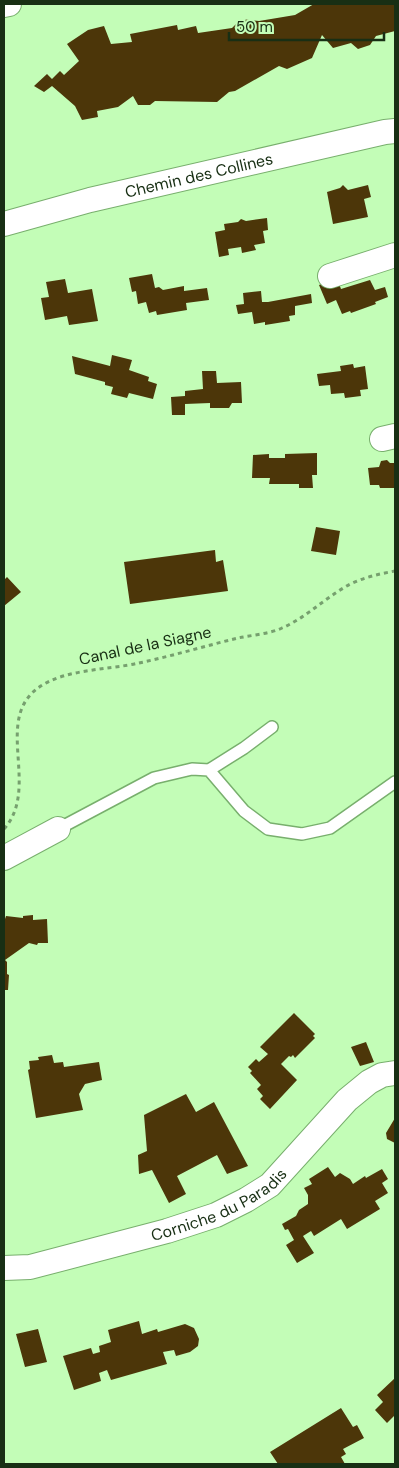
<svg xmlns="http://www.w3.org/2000/svg" width="399" height="1468" font-family="'DM Sans',sans-serif">
<rect width="100%" height="100%" fill="#c3fdb7"/>
<path fill="#4c3609" d="M 314,4 L 395,4 L 395,31 L 376,36 L 370,45 L 358,49 L 351,43 L 333,48 L 322,35 L 312,58 L 287,69 L 279,66 L 235,91 L 229,92 L 217,102 L 155,101 L 150,105 L 138,105 L 133,96 L 118,107 L 97,111 L 98,117 L 82,120 L 75,106 L 52,86 L 44,92 L 34,86 L 47,74 L 52,79 L 60,71 L 64,75 L 79,61 L 67,44 L 88,30 L 104,26 L 111,44 L 132,42 L 130,34 L 177,25 L 178,30 L 196,26 L 198,33 L 232,28 L 241,19 L 259,21 L 295,15 Z
M 343,185 L 348,190 L 368,185 L 371,197 L 364,199 L 368,217 L 333,224 L 327,192 L 340,188 Z
M 267,218 L 268,230 L 263,231 L 265,243 L 254,245 L 256,250 L 242,253 L 241,247 L 228,249 L 229,255 L 219,257 L 215,232 L 225,230 L 224,224 L 238,222 L 241,219 L 246,221 Z
M 152,274 L 155,288 L 159,287 L 163,290 L 184,286 L 184,291 L 207,288 L 209,300 L 186,303 L 187,310 L 157,315 L 156,311 L 149,313 L 146,302 L 138,304 L 136,291 L 132,292 L 129,278 Z
M 337,278 L 341,289 L 370,280 L 375,290 L 385,287 L 388,297 L 375,302 L 376,304 L 351,313 L 350,311 L 342,314 L 336,300 L 327,304 L 319,285 Z
M 65,279 L 68,293 L 92,289 L 98,321 L 69,325 L 67,316 L 45,320 L 41,298 L 49,297 L 46,282 Z
M 261,291 L 262,302 L 268,302 L 311,294 L 312,303 L 295,306 L 295,315 L 289,316 L 290,321 L 265,325 L 265,322 L 254,324 L 252,312 L 238,314 L 236,305 L 244,304 L 243,293 Z
M 112,355 L 132,360 L 129,370 L 149,377 L 148,381 L 157,384 L 153,399 L 129,393 L 127,398 L 111,394 L 113,387 L 105,385 L 105,382 L 75,374 L 72,356 L 110,366 Z
M 353,364 L 354,368 L 365,366 L 368,389 L 360,390 L 361,396 L 345,398 L 344,393 L 331,394 L 330,385 L 319,386 L 317,374 L 341,371 L 340,366 Z
M 202,371 L 216,371 L 217,383 L 241,382 L 242,403 L 232,403 L 229,408 L 210,408 L 210,403 L 185,404 L 185,415 L 172,415 L 171,397 L 185,396 L 185,391 L 203,389 Z
M 317,453 L 317,475 L 312,475 L 313,488 L 299,488 L 299,484 L 269,484 L 270,478 L 252,478 L 253,455 L 269,454 L 269,458 L 285,458 L 285,454 Z
M 387,460 L 390,463 L 395,463 L 395,488 L 380,488 L 379,485 L 370,485 L 368,468 L 379,467 L 381,461 Z
M 316,527 L 340,531 L 336,555 L 311,551 Z
M 215,550 L 216,562 L 223,560 L 228,591 L 130,604 L 124,562 Z
M 7,577 L 21,592 L 4,606 L 4,580 Z
M 33,915 L 33,920 L 47,919 L 48,943 L 38,943 L 37,945 L 29,943 L 5,960 L 7,962 L 7,974 L 9,975 L 8,990 L 4,990 L 4,922 L 6,916 L 23,918 L 23,916 Z
M 294,1013 L 315,1034 L 313,1036 L 315,1038 L 295,1058 L 293,1055 L 291,1057 L 289,1056 L 281,1064 L 297,1080 L 270,1109 L 260,1099 L 263,1096 L 257,1089 L 261,1085 L 250,1073 L 252,1071 L 248,1067 L 256,1059 L 259,1062 L 268,1054 L 260,1047 Z
M 366,1042 L 374,1062 L 360,1066 L 351,1047 Z
M 52,1055 L 54,1063 L 63,1062 L 64,1067 L 99,1062 L 102,1080 L 85,1084 L 79,1094 L 83,1110 L 36,1118 L 28,1070 L 30,1069 L 29,1061 L 39,1060 L 38,1057 Z
M 186,1094 L 196,1112 L 214,1102 L 248,1166 L 227,1174 L 217,1155 L 177,1176 L 186,1194 L 169,1203 L 152,1170 L 139,1174 L 138,1155 L 147,1151 L 144,1115 Z
M 395,1118 L 395,1143 L 387,1139 L 386,1133 Z
M 328,1167 L 335,1177 L 340,1173 L 350,1179 L 353,1184 L 365,1176 L 366,1178 L 382,1169 L 388,1179 L 382,1183 L 388,1193 L 375,1201 L 380,1209 L 347,1229 L 341,1219 L 314,1236 L 311,1231 L 303,1236 L 314,1253 L 297,1263 L 286,1245 L 294,1240 L 288,1229 L 285,1230 L 282,1224 L 296,1216 L 299,1210 L 308,1204 L 308,1195 L 304,1188 L 312,1184 L 309,1179 Z
M 139,1321 L 142,1334 L 157,1329 L 158,1332 L 185,1324 L 194,1328 L 199,1339 L 198,1346 L 190,1352 L 176,1356 L 174,1350 L 163,1352 L 167,1364 L 111,1380 L 107,1370 L 99,1373 L 101,1381 L 74,1390 L 63,1356 L 91,1348 L 93,1354 L 100,1352 L 99,1346 L 111,1342 L 108,1330 Z
M 38,1329 L 47,1362 L 25,1367 L 16,1334 Z
M 395,1378 L 395,1415 L 387,1423 L 375,1410 L 383,1402 L 377,1395 Z
M 341,1408 L 353,1427 L 357,1425 L 364,1438 L 343,1449 L 346,1454 L 341,1457 L 345,1464 L 278,1464 L 270,1452 Z"/>
<g fill="none" stroke-linecap="round" stroke-linejoin="round">
<g stroke="#78af6d" stroke-width="14">
<path id="lane" d="M 209,770 L 244,811 L 268,829 L 302,834 L 330,828 L 395,782
M 58,829 L 154,778 L 192,769 L 209,770 L 244,748 L 272,727"/>
</g>
<g stroke="#78af6d" stroke-width="26">
<g id="street">
<path d="M 4,5 L 9,4"/>
<path id="s1" d="M 4,224 L 90,200 L 385,132 L 395,131"/>
<path d="M 330,276 L 395,255"/>
<path d="M 382,439 L 395,436"/>
<path d="M 4,858 L 58,829"/>
<path id="s2" d="M 4,1268 L 30,1267 L 167,1231 L 216,1215 L 246,1200 L 270,1185 L 347,1100 L 369,1082 L 382,1075 L 395,1073"/>
</g>
</g>
<path stroke="#76a06e" stroke-width="3" stroke-dasharray="4 4" stroke-linecap="butt" d="M 4,829 C 37,792 2,734 27,699 C 49,668 105,671 139,663 C 172,656 205,646 238,638 C 252,635 269,634 282,628 C 305,618 323,600 345,587 C 360,578 379,574 395,571"/>
<use href="#lane" stroke="#fff" stroke-width="11"/>
<use href="#street" stroke="#fff" stroke-width="24"/>
</g>
<g text-anchor="middle" stroke-width="5" stroke-linejoin="round" paint-order="stroke">
<g font-size="16" fill="#182f14" stroke="#c3fdb7">
<text dy="6" stroke="none"><textPath href="#s1" startOffset="201">Chemin des Collines</textPath></text>
<text transform="translate(145 645) rotate(-12)" y="6">Canal de la Siagne</text>
<text dy="6" stroke="none"><textPath href="#s2" startOffset="226">Corniche du Paradis</textPath></text>
</g>
</g>
<rect width="399" height="1468" fill="none" stroke="#182f14" stroke-width="10"/>
<path d="M229 32v8h155v-8" fill="none" stroke="#182f14" stroke-width="2.5"/>
<text x="236" y="32" font-size="15" fill="#182f14" stroke="#c3fdb7" stroke-width="4" paint-order="stroke">50 m</text>
</svg>
